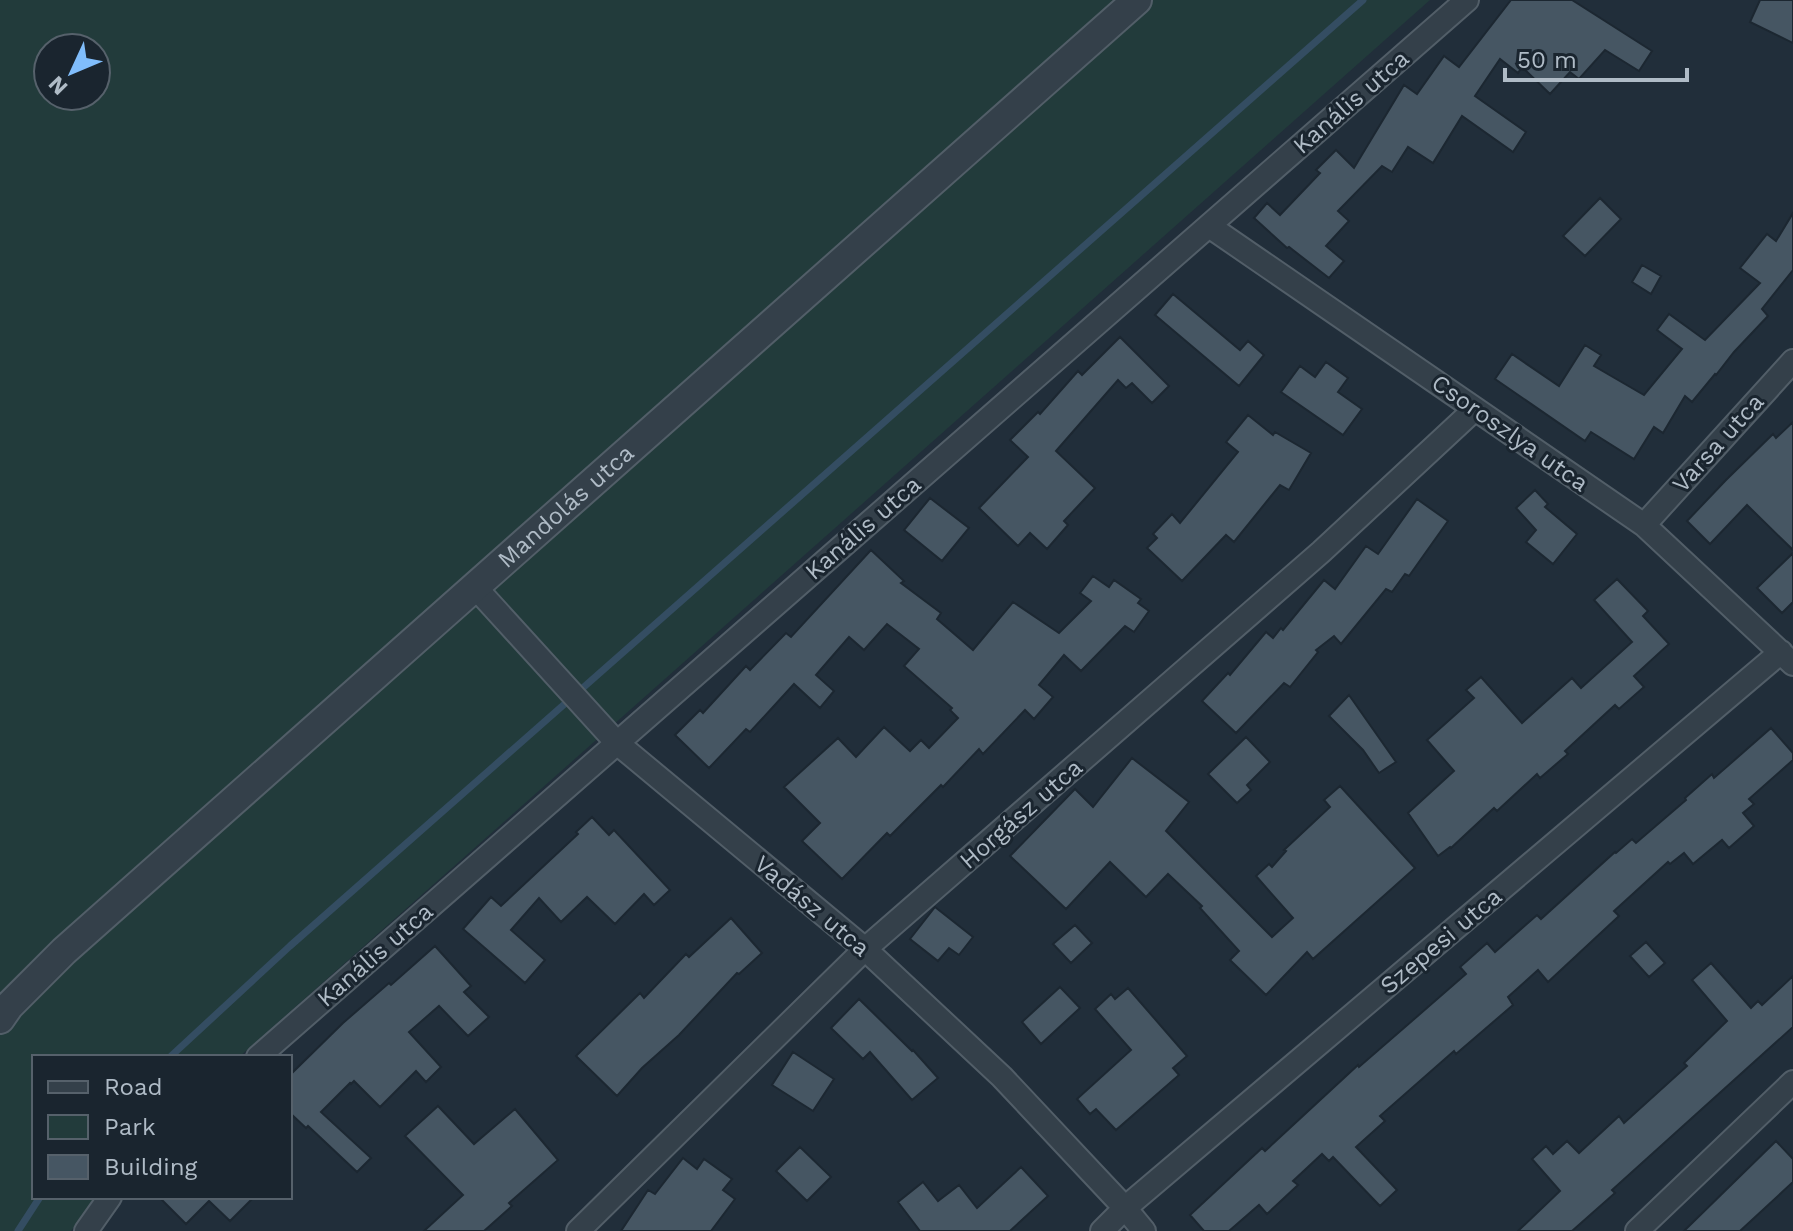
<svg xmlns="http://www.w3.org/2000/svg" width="1793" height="1231" font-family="'Work Sans',sans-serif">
<rect width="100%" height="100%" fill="#212e3a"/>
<path fill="#223b3b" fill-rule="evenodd" d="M 0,0 L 1430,0 L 239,1057 L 34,1057 L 34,1197 L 98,1197 L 71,1231 L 0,1231 ZM 48,48 L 96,48 L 96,96 L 48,96 Z"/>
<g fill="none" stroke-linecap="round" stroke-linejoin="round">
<path stroke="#344d62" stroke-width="7" d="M 170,1057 L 290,946 L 1363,0
M 18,1231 L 40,1197"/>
</g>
<path fill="#465663" stroke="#1c2731" stroke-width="2" d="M 1511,0 L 1572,0 L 1652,51 L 1639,71 L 1605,50 L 1579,79 L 1570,72 L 1550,94 L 1522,67 L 1518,73 L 1500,59 L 1475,96 L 1526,132 L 1513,152 L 1462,116 L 1433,163 L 1408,147 L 1392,172 L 1382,166 L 1338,211 L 1349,221 L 1326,246 L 1344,261 L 1329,278 L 1289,247 L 1287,248 L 1254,218 L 1267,203 L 1280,215 L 1320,173 L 1316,170 L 1336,150 L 1354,168 L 1404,85 L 1417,94 L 1444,56 L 1459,67 Z
M 1760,0 L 1793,0 L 1793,43 L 1750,22 Z
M 1600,198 L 1621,219 L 1585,256 L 1563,236 Z
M 1793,213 L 1793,270 L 1762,309 L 1768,316 L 1734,352 L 1716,375 L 1715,374 L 1692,402 L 1685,396 L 1663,433 L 1654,427 L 1634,459 L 1591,432 L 1585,441 L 1495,379 L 1512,354 L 1559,386 L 1585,345 L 1601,355 L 1594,366 L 1644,395 L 1682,349 L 1657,330 L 1669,314 L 1705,340 L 1760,283 L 1740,268 L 1767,234 L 1776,241 Z
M 1642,265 L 1661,276 L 1651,294 L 1632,282 Z
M 1173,294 L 1240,350 L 1248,341 L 1264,355 L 1239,386 L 1155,315 Z
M 1120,337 L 1169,386 L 1152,403 L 1132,383 L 1126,388 L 1118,380 L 1056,451 L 1095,488 L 1064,521 L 1068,525 L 1047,549 L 1030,533 L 1018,546 L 979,508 L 1028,457 L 1010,440 L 1038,412 L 1040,414 L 1078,371 L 1082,375 Z
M 1326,362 L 1348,378 L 1338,392 L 1362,409 L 1343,435 L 1281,392 L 1300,366 L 1315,377 Z
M 1248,415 L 1273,435 L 1275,432 L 1311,453 L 1289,490 L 1280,485 L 1234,542 L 1226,535 L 1182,581 L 1147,548 L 1157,538 L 1153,534 L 1172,514 L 1180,523 L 1238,452 L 1226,442 Z
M 1793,422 L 1793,550 L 1747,505 L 1710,544 L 1687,521 L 1726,480 L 1773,434 L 1776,438 Z
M 1535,490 L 1548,504 L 1545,507 L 1577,534 L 1553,564 L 1526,542 L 1536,530 L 1516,508 Z
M 930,498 L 969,528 L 942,561 L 904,530 Z
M 1417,499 L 1448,521 L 1409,576 L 1405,574 L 1392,592 L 1386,589 L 1341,644 L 1334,636 L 1316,650 L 1318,652 L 1290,687 L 1284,683 L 1236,733 L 1202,701 L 1228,673 L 1230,675 L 1266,632 L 1273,638 L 1281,628 L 1283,630 L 1324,580 L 1335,589 L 1366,546 L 1378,554 Z
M 871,550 L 904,581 L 901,583 L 941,613 L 937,619 L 973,650 L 1013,602 L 1059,633 L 1091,601 L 1080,593 L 1093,576 L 1109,587 L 1114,580 L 1141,599 L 1138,603 L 1149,611 L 1134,632 L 1125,626 L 1081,671 L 1064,655 L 1039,685 L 1053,697 L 1034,719 L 1025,710 L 983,754 L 979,749 L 943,787 L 941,785 L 890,836 L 887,833 L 842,879 L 802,841 L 820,823 L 784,787 L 838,738 L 856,757 L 884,727 L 910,751 L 921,740 L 929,748 L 958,718 L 950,710 L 952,708 L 904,666 L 919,649 L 887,624 L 864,650 L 849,637 L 816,675 L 834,691 L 820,708 L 794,684 L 750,732 L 746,729 L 709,768 L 675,735 L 700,710 L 703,713 L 746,666 L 750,670 L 786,633 L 791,637 Z
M 1793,553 L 1793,602 L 1782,613 L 1757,588 Z
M 1617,579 L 1648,611 L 1643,616 L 1669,644 L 1634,676 L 1644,687 L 1619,709 L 1615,705 L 1565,751 L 1568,754 L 1540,778 L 1537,774 L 1497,811 L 1494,808 L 1451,848 L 1450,847 L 1438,856 L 1408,813 L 1454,771 L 1427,740 L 1474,698 L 1466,690 L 1481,677 L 1522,723 L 1572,678 L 1581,688 L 1632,642 L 1594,600 Z
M 1349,695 L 1396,762 L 1379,773 L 1363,750 L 1329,716 Z
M 1771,728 L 1793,753 L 1793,760 L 1749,799 L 1754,804 L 1743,813 L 1754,826 L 1729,848 L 1722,840 L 1693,864 L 1684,853 L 1670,864 L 1668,862 L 1614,911 L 1619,916 L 1548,982 L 1538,970 L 1508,997 L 1513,1005 L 1456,1054 L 1454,1051 L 1380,1116 L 1385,1121 L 1356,1147 L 1397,1190 L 1380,1206 L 1333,1157 L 1329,1161 L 1322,1154 L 1293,1181 L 1298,1185 L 1267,1214 L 1259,1205 L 1229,1231 L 1204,1231 L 1190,1215 L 1262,1148 L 1265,1151 L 1358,1065 L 1359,1067 L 1466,974 L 1460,967 L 1487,943 L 1495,952 L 1537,915 L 1541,919 L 1615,852 L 1616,853 L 1632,839 L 1636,843 L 1686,800 L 1685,798 L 1712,774 L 1714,778 Z
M 1246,737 L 1270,762 L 1247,785 L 1251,790 L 1237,803 L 1208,774 Z
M 1132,758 L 1189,802 L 1166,831 L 1272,937 L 1293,918 L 1256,876 L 1269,864 L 1272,867 L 1286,851 L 1284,850 L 1330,807 L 1324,800 L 1340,786 L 1415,868 L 1313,959 L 1307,952 L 1266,995 L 1230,960 L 1239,951 L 1200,908 L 1202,906 L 1168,874 L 1146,897 L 1110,862 L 1066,909 L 1010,856 L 1075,789 L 1093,807 Z
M 592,817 L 609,835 L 614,830 L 670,890 L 654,905 L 644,894 L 615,924 L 587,897 L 561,922 L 539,898 L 511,930 L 545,960 L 525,983 L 463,929 L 491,897 L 501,906 L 578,834 L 576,832 Z
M 935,907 L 973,937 L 959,955 L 949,948 L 938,961 L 910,939 Z
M 731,918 L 762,953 L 739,974 L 737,973 L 679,1035 L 642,1068 L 617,1096 L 576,1056 L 640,993 L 644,998 L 686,954 L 689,957 Z
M 1075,925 L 1092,943 L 1071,963 L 1053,944 Z
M 1646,942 L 1665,963 L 1649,977 L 1630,956 Z
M 435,946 L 471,986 L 464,992 L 489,1017 L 468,1036 L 439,1006 L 409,1032 L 441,1067 L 426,1082 L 416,1071 L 380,1107 L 354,1081 L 351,1084 L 350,1083 L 321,1112 L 371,1158 L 357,1172 L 308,1126 L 306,1128 L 290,1113 L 290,1075 L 343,1023 L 389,983 L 391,985 Z
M 1711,963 L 1751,1008 L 1758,1001 L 1762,1005 L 1793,976 L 1793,1027 L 1612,1190 L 1615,1193 L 1572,1231 L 1518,1231 L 1560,1191 L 1532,1159 L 1546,1146 L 1553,1154 L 1567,1141 L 1579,1153 L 1619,1116 L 1624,1123 L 1687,1066 L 1684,1063 L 1727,1021 L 1692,980 Z
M 1060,987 L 1080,1008 L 1041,1044 L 1022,1022 Z
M 1128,988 L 1187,1056 L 1173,1068 L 1179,1075 L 1116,1130 L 1096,1109 L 1090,1114 L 1077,1099 L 1131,1050 L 1095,1009 L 1111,994 L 1115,999 Z
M 859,999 L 912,1051 L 913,1050 L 938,1078 L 912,1100 L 870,1052 L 863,1059 L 831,1028 Z
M 793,1052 L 834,1079 L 813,1111 L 772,1085 Z
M 438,1106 L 474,1144 L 515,1109 L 558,1160 L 509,1203 L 512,1206 L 484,1231 L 424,1231 L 463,1195 L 405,1136 Z
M 1776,1141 L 1793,1159 L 1793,1182 L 1740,1231 L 1684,1231 Z
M 800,1147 L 831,1177 L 807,1201 L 776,1171 Z
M 683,1158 L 697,1169 L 704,1159 L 732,1179 L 723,1190 L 735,1199 L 711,1231 L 621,1231 L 648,1190 L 655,1194 Z
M 1021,1167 L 1048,1196 L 1010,1231 L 920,1231 L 898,1202 L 923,1182 L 938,1201 L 959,1185 L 977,1208 Z
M 159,1197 L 254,1197 L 230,1221 L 209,1201 L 186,1224 Z"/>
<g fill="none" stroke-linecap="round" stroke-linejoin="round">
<g stroke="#525e68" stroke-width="26">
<path id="minor" d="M 1209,226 L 1644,525 L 1793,664
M 1644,525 L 1793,361
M 475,587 L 617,743 L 865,949 L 1002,1077 L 1125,1208 L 1144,1231
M 258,1057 L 1467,0
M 86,1231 L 110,1197
M 578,1231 L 865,949 L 1321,552 L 1475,409
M 1102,1231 L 1125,1208 L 1781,652
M 1637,1231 L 1793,1082"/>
</g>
<g stroke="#525e68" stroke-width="32">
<g id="tertiary">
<path id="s1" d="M 0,1019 L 9,1006 L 64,951 L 1137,0"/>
</g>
</g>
<use href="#minor" stroke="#34404a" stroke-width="22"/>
<use href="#tertiary" stroke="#34404a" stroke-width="28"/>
</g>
<g text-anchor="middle" stroke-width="6" stroke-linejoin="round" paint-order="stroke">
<g font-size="24" fill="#afbbc6" stroke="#1a252f">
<text transform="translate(1351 102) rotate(-41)" y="8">Kanális utca</text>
<text transform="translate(1510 433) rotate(35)" y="8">Csoroszlya utca</text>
<text transform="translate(1718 443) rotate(-48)" y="8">Varsa utca</text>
<text dy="8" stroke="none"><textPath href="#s1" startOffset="764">Mandolás utca</textPath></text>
<text transform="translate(863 528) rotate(-41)" y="8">Kanális utca</text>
<text transform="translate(1021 814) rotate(-41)" y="8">Horgász utca</text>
<text transform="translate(812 906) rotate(40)" y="8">Vadász utca</text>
<text transform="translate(1441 941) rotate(-40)" y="8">Szepesi utca</text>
<text transform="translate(375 955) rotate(-41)" y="8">Kanális utca</text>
</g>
</g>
<rect x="32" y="1055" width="260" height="144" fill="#1a252f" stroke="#56616b" stroke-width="2"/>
<rect x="48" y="1081" width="40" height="12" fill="#34404a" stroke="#56616b" stroke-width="2"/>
<text x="104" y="1095" font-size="24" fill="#afbbc6">Road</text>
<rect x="48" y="1115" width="40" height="24" fill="#223b3b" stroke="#56616b" stroke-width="2"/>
<text x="104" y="1135" font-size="24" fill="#afbbc6">Park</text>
<rect x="48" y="1155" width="40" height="24" fill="#465663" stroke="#56616b" stroke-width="2"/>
<text x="104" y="1175" font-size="24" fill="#afbbc6">Building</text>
<g transform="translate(72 72) rotate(226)"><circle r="38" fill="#1a252f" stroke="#56616b" stroke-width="2"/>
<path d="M0-6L14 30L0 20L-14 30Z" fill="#80bdfb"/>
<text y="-12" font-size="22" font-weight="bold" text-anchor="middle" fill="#afbbc6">N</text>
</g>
<path d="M1505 68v12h182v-12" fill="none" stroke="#afbbc6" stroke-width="4"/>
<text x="1517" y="68" font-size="24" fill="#afbbc6" stroke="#1a252f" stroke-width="6" paint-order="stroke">50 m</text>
</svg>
